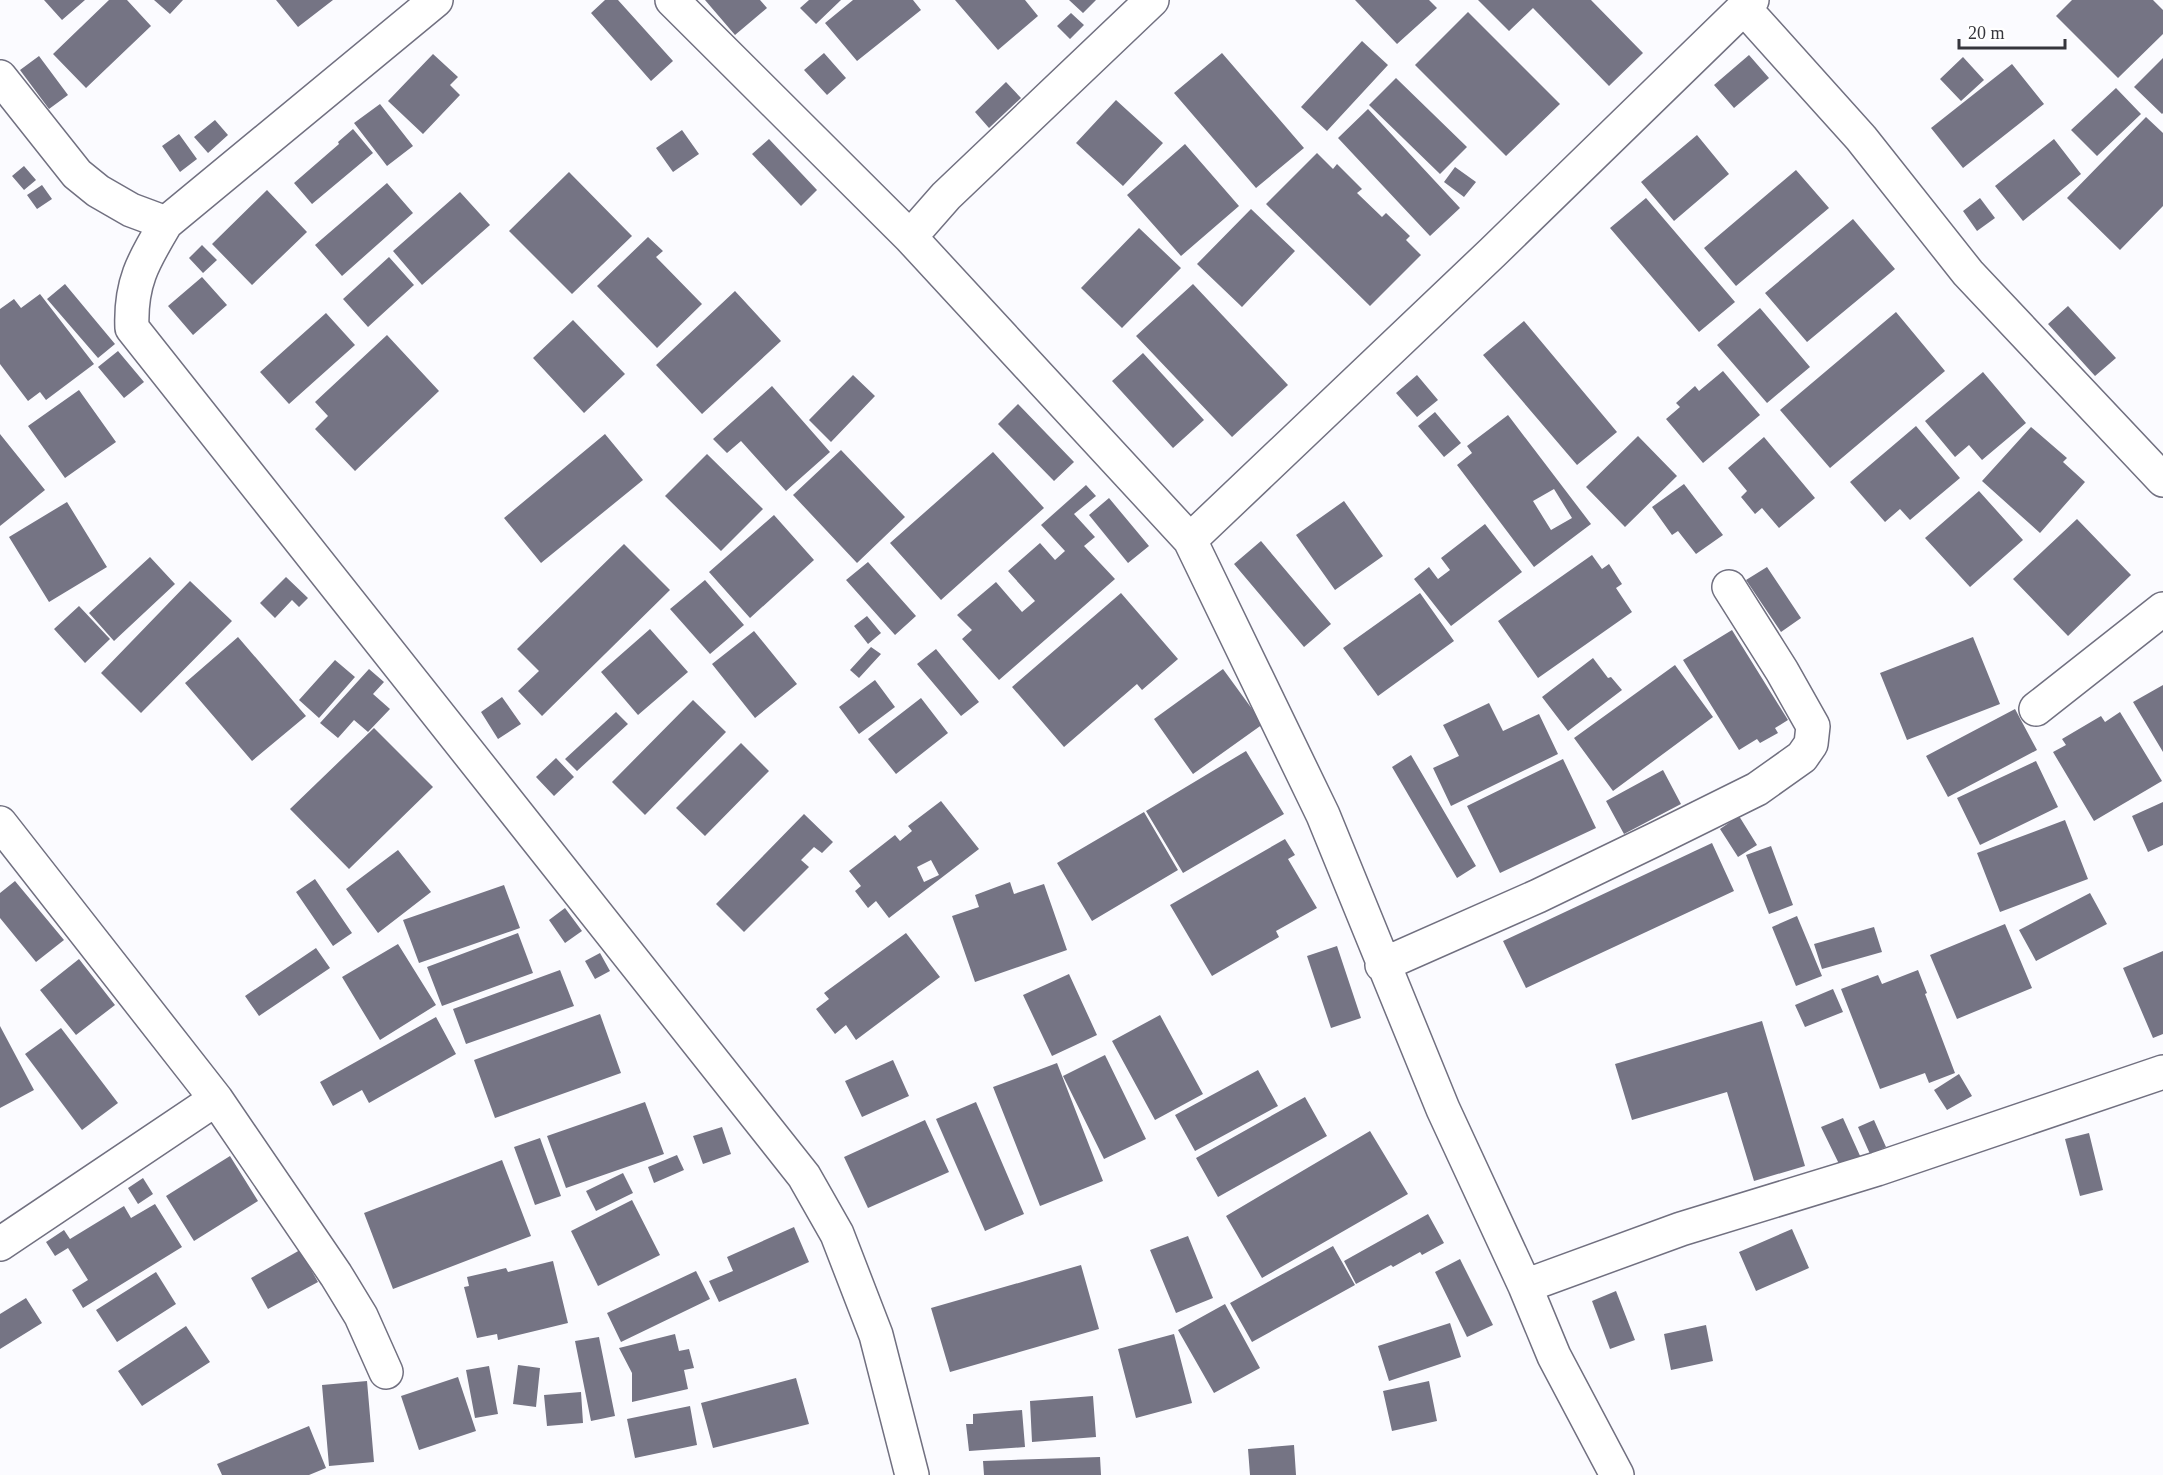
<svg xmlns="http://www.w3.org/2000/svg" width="2163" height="1475" font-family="Georgia,serif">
<rect width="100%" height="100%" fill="#fbfbff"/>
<path fill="#757484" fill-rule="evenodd" d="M 44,0 L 85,0 L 62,20 Z
M 109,0 L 127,0 L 151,26 L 86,88 L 53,54 Z
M 154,0 L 183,0 L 170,14 Z
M 276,0 L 333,0 L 298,27 Z
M 605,0 L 618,0 L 673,61 L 651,81 L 591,13 Z
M 705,0 L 760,0 L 767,8 L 735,35 Z
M 809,0 L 841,0 L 816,24 L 800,8 Z
M 853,0 L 913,0 L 921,10 L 857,61 L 825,23 Z
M 955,0 L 1025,0 L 1038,16 L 998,50 Z
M 1069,0 L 1096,0 L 1083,13 Z
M 1355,0 L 1429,0 L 1437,8 L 1397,44 Z
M 1478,0 L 1591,0 L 1643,53 L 1609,86 L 1533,8 L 1509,31 Z
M 2072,0 L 2153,0 L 2163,10 L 2163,34 L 2118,78 L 2056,16 Z
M 1468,12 L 1560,104 L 1506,156 L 1415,65 Z
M 1071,13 L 1084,25 L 1070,39 L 1057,26 Z
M 1362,41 L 1388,65 L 1327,131 L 1301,107 Z
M 824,53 L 846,78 L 827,95 L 804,70 Z
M 1222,53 L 1304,148 L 1256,188 L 1174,93 Z
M 433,54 L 458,77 L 450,85 L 460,95 L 423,134 L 388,101 Z
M 1749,55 L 1769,78 L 1734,108 L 1714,85 Z
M 39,56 L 68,95 L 49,109 L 20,70 Z
M 1963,57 L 1984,80 L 1961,101 L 1940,79 Z
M 2163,58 L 2163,113 L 2162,114 L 2134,87 Z
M 2012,64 L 2044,104 L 1963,168 L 1931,128 Z
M 1396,78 L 1467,147 L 1440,174 L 1369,105 Z
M 1006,82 L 1021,98 L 989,128 L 975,112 Z
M 2116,88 L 2141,114 L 2097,156 L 2071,130 Z
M 1116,100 L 1163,143 L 1123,186 L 1076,143 Z
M 380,104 L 413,146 L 387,166 L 354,123 Z
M 1368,109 L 1460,208 L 1430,236 L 1338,138 Z
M 2146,117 L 2163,133 L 2163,206 L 2120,250 L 2067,198 Z
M 215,120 L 228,135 L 208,153 L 194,137 Z
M 353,129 L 373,153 L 312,204 L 294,183 L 339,144 L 338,142 Z
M 682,130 L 699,154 L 673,172 L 656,148 Z
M 179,134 L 197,159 L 180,172 L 162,146 Z
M 1697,135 L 1729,174 L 1674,221 L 1641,182 Z
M 769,139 L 817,190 L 801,206 L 752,154 Z
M 2054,139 L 2081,174 L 2023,221 L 1995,186 Z
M 1185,144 L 1239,206 L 1181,256 L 1127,195 Z
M 1317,153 L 1333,169 L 1337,164 L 1362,189 L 1357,193 L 1382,217 L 1386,213 L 1410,236 L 1406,240 L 1421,255 L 1370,306 L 1266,204 Z
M 24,166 L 36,180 L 24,190 L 12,176 Z
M 1455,167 L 1476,182 L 1464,197 L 1444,182 Z
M 1796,170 L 1829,208 L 1736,286 L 1704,248 Z
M 569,172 L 632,236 L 572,294 L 509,231 Z
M 387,183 L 413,213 L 342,276 L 315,245 Z
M 42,185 L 52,199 L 37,209 L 27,195 Z
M 267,190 L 307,232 L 252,285 L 212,244 Z
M 460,192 L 490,225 L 422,285 L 393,251 Z
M 1646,198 L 1735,302 L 1699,332 L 1610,228 Z
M 1980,198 L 1995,218 L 1977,231 L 1963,211 Z
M 1251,209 L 1295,251 L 1242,307 L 1197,264 Z
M 1853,219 L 1895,269 L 1807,342 L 1765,293 Z
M 1139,228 L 1181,268 L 1122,328 L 1081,288 Z
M 648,237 L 663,251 L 656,257 L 702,304 L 657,348 L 597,286 Z
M 202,245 L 217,260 L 203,273 L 189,258 Z
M 389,257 L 414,285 L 368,327 L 343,299 Z
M 202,277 L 227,305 L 193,335 L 168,306 Z
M 65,284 L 115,344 L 98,358 L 47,299 Z
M 1193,284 L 1288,385 L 1232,437 L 1136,336 Z
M 735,291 L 781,341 L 702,414 L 656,365 Z
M 40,294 L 94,364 L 46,400 L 40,392 L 28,401 L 0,364 L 0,309 L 14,299 L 21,308 Z
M 2068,306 L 2116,358 L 2095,376 L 2048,324 Z
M 1760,308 L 1810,367 L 1767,403 L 1717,345 Z
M 1896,312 L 1945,371 L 1830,468 L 1780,410 Z
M 326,313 L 355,345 L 289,404 L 260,372 Z
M 573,320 L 625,374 L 584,413 L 533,358 Z
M 1524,321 L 1617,432 L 1577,465 L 1483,355 Z
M 387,335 L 439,391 L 355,471 L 315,429 L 328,416 L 315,402 Z
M 118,351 L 144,382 L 124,398 L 98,367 Z
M 1143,353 L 1204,420 L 1173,448 L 1112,381 Z
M 1723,371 L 1760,415 L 1703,463 L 1666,419 L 1680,407 L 1676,403 L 1695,386 L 1699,391 Z
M 1983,372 L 2026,423 L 1982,460 L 1969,445 L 1955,457 L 1925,421 Z
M 853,375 L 875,396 L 831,442 L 809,420 Z
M 1417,375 L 1438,400 L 1417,417 L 1396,393 Z
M 772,386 L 830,452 L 786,491 L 741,441 L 727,453 L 713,439 Z
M 79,390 L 116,442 L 65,478 L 28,426 Z
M 1018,404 L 1074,462 L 1054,481 L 998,424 Z
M 1435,412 L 1461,443 L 1444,457 L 1418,426 Z
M 1508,415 L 1591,524 L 1534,567 L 1457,465 L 1472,453 L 1467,446 ZM 1554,489 L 1572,518 L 1551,530 L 1533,501 Z
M 1916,426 L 1960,478 L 1910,520 L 1900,509 L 1885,522 L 1850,482 Z
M 2031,427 L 2067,458 L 2063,462 L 2085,482 L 2040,533 L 1982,481 Z
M 0,434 L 45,490 L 0,526 Z
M 605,434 L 643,480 L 541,563 L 504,518 Z
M 1638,436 L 1677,476 L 1625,527 L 1586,487 Z
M 1764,437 L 1815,498 L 1779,528 L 1762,508 L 1755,514 L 1741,497 L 1747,491 L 1728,468 Z
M 841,450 L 905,517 L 857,563 L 793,495 Z
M 993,452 L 1044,508 L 941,600 L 890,543 Z
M 707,454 L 763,509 L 721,551 L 665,496 Z
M 1684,484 L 1723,535 L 1696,554 L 1678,531 L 1672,535 L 1652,507 Z
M 1086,485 L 1096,496 L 1074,514 L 1095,537 L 1084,546 L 1115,579 L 999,680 L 962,639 L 972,630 L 957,615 L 996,582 L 1022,612 L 1035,601 L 1008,571 L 1040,543 L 1055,560 L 1065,551 L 1041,525 Z
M 1979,491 L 2023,540 L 1970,587 L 1925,538 Z
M 1109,498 L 1149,546 L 1128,563 L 1089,515 Z
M 1344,501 L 1383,556 L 1335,590 L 1296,535 Z
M 67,502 L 107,567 L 49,602 L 9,537 Z
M 774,515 L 814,560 L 750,618 L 709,572 Z
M 2077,519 L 2131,575 L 2068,636 L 2013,579 Z
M 1485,524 L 1522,572 L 1451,626 L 1414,579 L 1429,567 L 1438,579 L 1450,570 L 1441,558 Z
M 1261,541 L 1331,624 L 1304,647 L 1234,564 Z
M 624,544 L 670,590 L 542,716 L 518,691 L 539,671 L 517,649 Z
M 1592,555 L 1602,569 L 1609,564 L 1622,584 L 1616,588 L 1632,612 L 1538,678 L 1498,621 Z
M 150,557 L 175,584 L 114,641 L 89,613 Z
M 868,562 L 916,616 L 895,635 L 846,580 Z
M 1767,567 L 1801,618 L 1781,632 L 1746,580 Z
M 286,577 L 308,598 L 299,607 L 292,600 L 275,618 L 260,603 Z
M 705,580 L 744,625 L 710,654 L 670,609 Z
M 190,581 L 232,621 L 141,713 L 101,673 Z
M 1121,593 L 1178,659 L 1142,690 L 1137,684 L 1064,747 L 1012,687 Z
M 1420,593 L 1454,641 L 1378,696 L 1343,648 Z
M 79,606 L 110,639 L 85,663 L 54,629 Z
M 867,616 L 881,633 L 868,644 L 854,626 Z
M 650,629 L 688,672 L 638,715 L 601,672 Z
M 1732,630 L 1788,720 L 1775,728 L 1778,733 L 1760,743 L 1757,739 L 1739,750 L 1683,660 Z
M 754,631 L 797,684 L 755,718 L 712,664 Z
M 238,637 L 306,716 L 252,761 L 185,683 Z
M 1973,637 L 2000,704 L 1907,740 L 1880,673 Z
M 871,647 L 881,654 L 859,678 L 850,670 Z
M 936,649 L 979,702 L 961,716 L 917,664 Z
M 1593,658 L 1608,678 L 1611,677 L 1622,690 L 1568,731 L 1542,697 Z
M 335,660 L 355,677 L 319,718 L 299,700 Z
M 1675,665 L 1713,717 L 1613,791 L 1574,738 Z
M 369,669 L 384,682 L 373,694 L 390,709 L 368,732 L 354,720 L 338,738 L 320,723 Z
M 1223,669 L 1263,724 L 1193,774 L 1154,719 Z
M 875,680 L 895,707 L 859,734 L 839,707 Z
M 2163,685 L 2163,752 L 2133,702 Z
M 502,697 L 521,724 L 498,739 L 481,712 Z
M 921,698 L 948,733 L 896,774 L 868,739 Z
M 693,700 L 726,732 L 645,815 L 612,782 Z
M 1489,703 L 1503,731 L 1539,714 L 1558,754 L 1451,806 L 1433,768 L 1459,756 L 1443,725 Z
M 2015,709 L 2037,750 L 1948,797 L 1926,756 Z
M 616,712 L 628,724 L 577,771 L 565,759 Z
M 2120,712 L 2162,781 L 2094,821 L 2053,752 L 2066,745 L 2062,739 L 2101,716 L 2105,722 Z
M 374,728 L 433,787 L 349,869 L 290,809 Z
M 741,743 L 769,771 L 705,836 L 676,808 Z
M 1246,751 L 1284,814 L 1183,873 L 1146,811 Z
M 1411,755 L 1476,866 L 1457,878 L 1392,767 Z
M 556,758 L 574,777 L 554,796 L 536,777 Z
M 1563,759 L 1596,828 L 1500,873 L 1467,806 Z
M 2036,761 L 2058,807 L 1980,845 L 1957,798 Z
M 1663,770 L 1681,804 L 1624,834 L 1606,801 Z
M 941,801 L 979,849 L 889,918 L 876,901 L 868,908 L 855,891 L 861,886 L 849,871 L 895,835 L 900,841 L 912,831 L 908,826 ZM 931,860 L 939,875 L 924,882 L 917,867 Z
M 2163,802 L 2163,845 L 2148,852 L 2132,816 Z
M 1144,812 L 1178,870 L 1092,921 L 1057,863 Z
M 804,814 L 833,842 L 822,853 L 814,847 L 801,860 L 809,867 L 744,932 L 716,904 Z
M 1739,816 L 1757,845 L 1738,857 L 1720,829 Z
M 2065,820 L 2088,879 L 2000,912 L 1977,853 Z
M 1285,839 L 1295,855 L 1288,859 L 1317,908 L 1276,931 L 1279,937 L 1212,976 L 1170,905 Z
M 1712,843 L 1734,891 L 1526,988 L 1503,941 Z
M 1771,846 L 1793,905 L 1769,914 L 1746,855 Z
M 398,850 L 431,892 L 378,933 L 346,889 Z
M 315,879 L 352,933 L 333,946 L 296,892 Z
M 15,881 L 64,940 L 36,962 L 0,918 L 0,893 Z
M 1010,882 L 1014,894 L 1044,884 L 1067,950 L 975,982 L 952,916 L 979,907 L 975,895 Z
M 504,885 L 520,928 L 419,963 L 403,920 Z
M 2090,893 L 2107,924 L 2036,961 L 2019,930 Z
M 565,908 L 582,931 L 565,943 L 549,920 Z
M 1797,916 L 1822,976 L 1796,986 L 1772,927 Z
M 2005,924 L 2032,988 L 1957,1019 L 1930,955 Z
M 1874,927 L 1882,952 L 1822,969 L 1814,944 Z
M 518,933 L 533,973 L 442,1006 L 427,967 Z
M 906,933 L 940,977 L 856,1040 L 846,1025 L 835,1034 L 816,1009 L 829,999 L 824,993 Z
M 398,944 L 436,1005 L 380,1040 L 342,977 Z
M 1337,946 L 1361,1018 L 1331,1028 L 1307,956 Z
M 316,948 L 330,968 L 259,1016 L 245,996 Z
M 2163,951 L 2163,1034 L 2153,1038 L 2123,968 Z
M 600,953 L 610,971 L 595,979 L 585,961 Z
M 79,959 L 115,1005 L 76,1035 L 40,990 Z
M 560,970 L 574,1006 L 466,1044 L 453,1009 Z
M 1918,970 L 1927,993 L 1925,994 L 1955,1073 L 1929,1083 L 1925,1073 L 1880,1089 L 1841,989 L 1878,975 L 1882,984 Z
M 1069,974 L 1097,1035 L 1052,1056 L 1023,995 Z
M 1833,989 L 1843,1012 L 1805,1027 L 1795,1005 Z
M 600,1014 L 621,1073 L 495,1118 L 474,1060 Z
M 1160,1015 L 1203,1094 L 1155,1120 L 1112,1041 Z
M 436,1017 L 456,1054 L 369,1103 L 362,1090 L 333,1106 L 320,1082 Z
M 1762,1021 L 1805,1166 L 1754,1181 L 1727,1092 L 1632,1120 L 1615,1064 Z
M 0,1026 L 34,1090 L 0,1108 Z
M 61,1028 L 118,1103 L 82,1130 L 25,1054 Z
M 1105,1055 L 1146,1139 L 1104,1159 L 1063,1076 Z
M 893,1060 L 909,1096 L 862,1117 L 845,1081 Z
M 1057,1063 L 1103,1181 L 1040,1206 L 993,1087 Z
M 1258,1070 L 1278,1106 L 1195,1151 L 1175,1115 Z
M 1959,1074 L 1972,1096 L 1947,1110 L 1934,1090 Z
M 1305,1097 L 1327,1136 L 1218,1197 L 1196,1158 Z
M 645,1102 L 664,1154 L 566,1188 L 547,1136 Z
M 976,1102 L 1024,1214 L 985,1231 L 936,1119 Z
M 1843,1118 L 1861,1158 L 1841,1168 L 1821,1127 Z
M 925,1120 L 949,1172 L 868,1208 L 844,1157 Z
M 1874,1120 L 1886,1147 L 1870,1154 L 1858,1127 Z
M 722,1127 L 731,1154 L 703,1164 L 693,1136 Z
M 1370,1131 L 1408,1194 L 1262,1278 L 1226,1216 Z
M 2089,1133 L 2103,1190 L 2080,1196 L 2065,1139 Z
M 540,1138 L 561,1196 L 535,1205 L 514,1147 Z
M 677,1155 L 684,1170 L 654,1183 L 648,1167 Z
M 230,1156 L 258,1201 L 194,1241 L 166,1196 Z
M 502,1160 L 531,1236 L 393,1289 L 364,1213 Z
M 623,1173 L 633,1193 L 596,1211 L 586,1191 Z
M 143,1178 L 153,1194 L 138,1204 L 128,1188 Z
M 632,1200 L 660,1255 L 598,1286 L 571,1231 Z
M 155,1204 L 182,1247 L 83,1308 L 72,1290 L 88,1280 L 68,1248 L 55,1256 L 46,1242 L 64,1230 L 70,1239 L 124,1206 L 131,1218 Z
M 1428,1214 L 1444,1243 L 1422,1255 L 1420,1252 L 1393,1267 L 1391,1265 L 1356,1284 L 1344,1261 Z
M 794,1227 L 809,1262 L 719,1302 L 709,1281 L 733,1271 L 727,1257 Z
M 1792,1229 L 1809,1268 L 1756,1291 L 1739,1252 Z
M 1188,1236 L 1213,1298 L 1176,1313 L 1150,1250 Z
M 1333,1246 L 1355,1285 L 1252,1342 L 1230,1303 Z
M 300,1250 L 318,1282 L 268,1309 L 251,1278 Z
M 1460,1259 L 1493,1325 L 1467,1337 L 1435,1272 Z
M 553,1261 L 568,1323 L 498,1340 L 497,1334 L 477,1338 L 464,1287 L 469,1286 L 467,1277 L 506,1268 L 508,1272 Z
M 1081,1265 L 1099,1329 L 950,1372 L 931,1308 Z
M 696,1271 L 710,1299 L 621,1342 L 607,1313 Z
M 156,1272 L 176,1304 L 117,1342 L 96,1310 Z
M 1616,1291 L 1635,1340 L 1610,1349 L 1592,1301 Z
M 26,1298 L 42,1323 L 0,1349 L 0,1314 Z
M 1225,1304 L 1260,1368 L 1214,1393 L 1178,1330 Z
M 1450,1323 L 1461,1357 L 1389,1381 L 1378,1346 Z
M 1706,1325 L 1713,1361 L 1671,1370 L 1664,1334 Z
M 186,1326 L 210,1362 L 142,1406 L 118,1371 Z
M 675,1334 L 679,1351 L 689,1349 L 694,1368 L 684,1370 L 688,1389 L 632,1402 L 632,1373 L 619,1348 Z
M 1174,1334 L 1192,1403 L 1136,1418 L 1118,1349 Z
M 599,1337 L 615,1416 L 591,1421 L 575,1341 Z
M 518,1365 L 540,1368 L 536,1407 L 513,1404 Z
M 489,1366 L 498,1414 L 475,1418 L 466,1370 Z
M 458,1377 L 476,1431 L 419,1450 L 401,1396 Z
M 796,1378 L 809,1424 L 713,1448 L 701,1403 Z
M 367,1381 L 374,1462 L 329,1466 L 322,1385 Z
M 1429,1381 L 1437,1421 L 1392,1431 L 1383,1391 Z
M 581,1392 L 583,1423 L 547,1426 L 544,1395 Z
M 1093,1396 L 1096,1437 L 1032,1442 L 1030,1401 Z
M 690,1406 L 697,1445 L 635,1458 L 627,1419 Z
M 1022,1410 L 1025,1447 L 969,1451 L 966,1424 L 973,1424 L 973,1414 Z
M 309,1426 L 326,1468 L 309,1475 L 222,1475 L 217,1464 Z
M 1294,1445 L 1296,1475 L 1250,1475 L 1248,1449 Z
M 1100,1457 L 1101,1475 L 984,1475 L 983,1461 Z"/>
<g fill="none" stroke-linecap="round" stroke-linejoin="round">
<g stroke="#717080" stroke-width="36">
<path id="minor" d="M 672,0 L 910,237 L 1190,540 L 1323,815 L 1443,1109 L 1525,1286 L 1554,1356 L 1617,1475
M 1744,8 L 1861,138 L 1968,273 L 2163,480
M 0,77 L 77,174 L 98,191 L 131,210 L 166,223 C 144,260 130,282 132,328 L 804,1176 L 837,1234 L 876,1335 L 912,1475
M 166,223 L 436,0
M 910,237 L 946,196 L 1152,0
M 1190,540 L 1493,252 L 1752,0
M 2036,709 L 2163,609
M 0,823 L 216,1099 L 336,1275 L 361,1316 L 386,1372
M 1382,965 L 1538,896 L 1656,839 L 1757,789 L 1802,757 L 1811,744 L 1813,726 L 1782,671 L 1729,587
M 0,1244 L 216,1099
M 1525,1286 L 1681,1229 L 1877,1169 L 2163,1072"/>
</g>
<use href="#minor" stroke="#fff" stroke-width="33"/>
</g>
<path d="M1959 39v9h106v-9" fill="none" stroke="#35353c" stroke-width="3"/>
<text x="1968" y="39" font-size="18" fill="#35353c" stroke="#ffffff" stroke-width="4.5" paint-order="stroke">20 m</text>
</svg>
